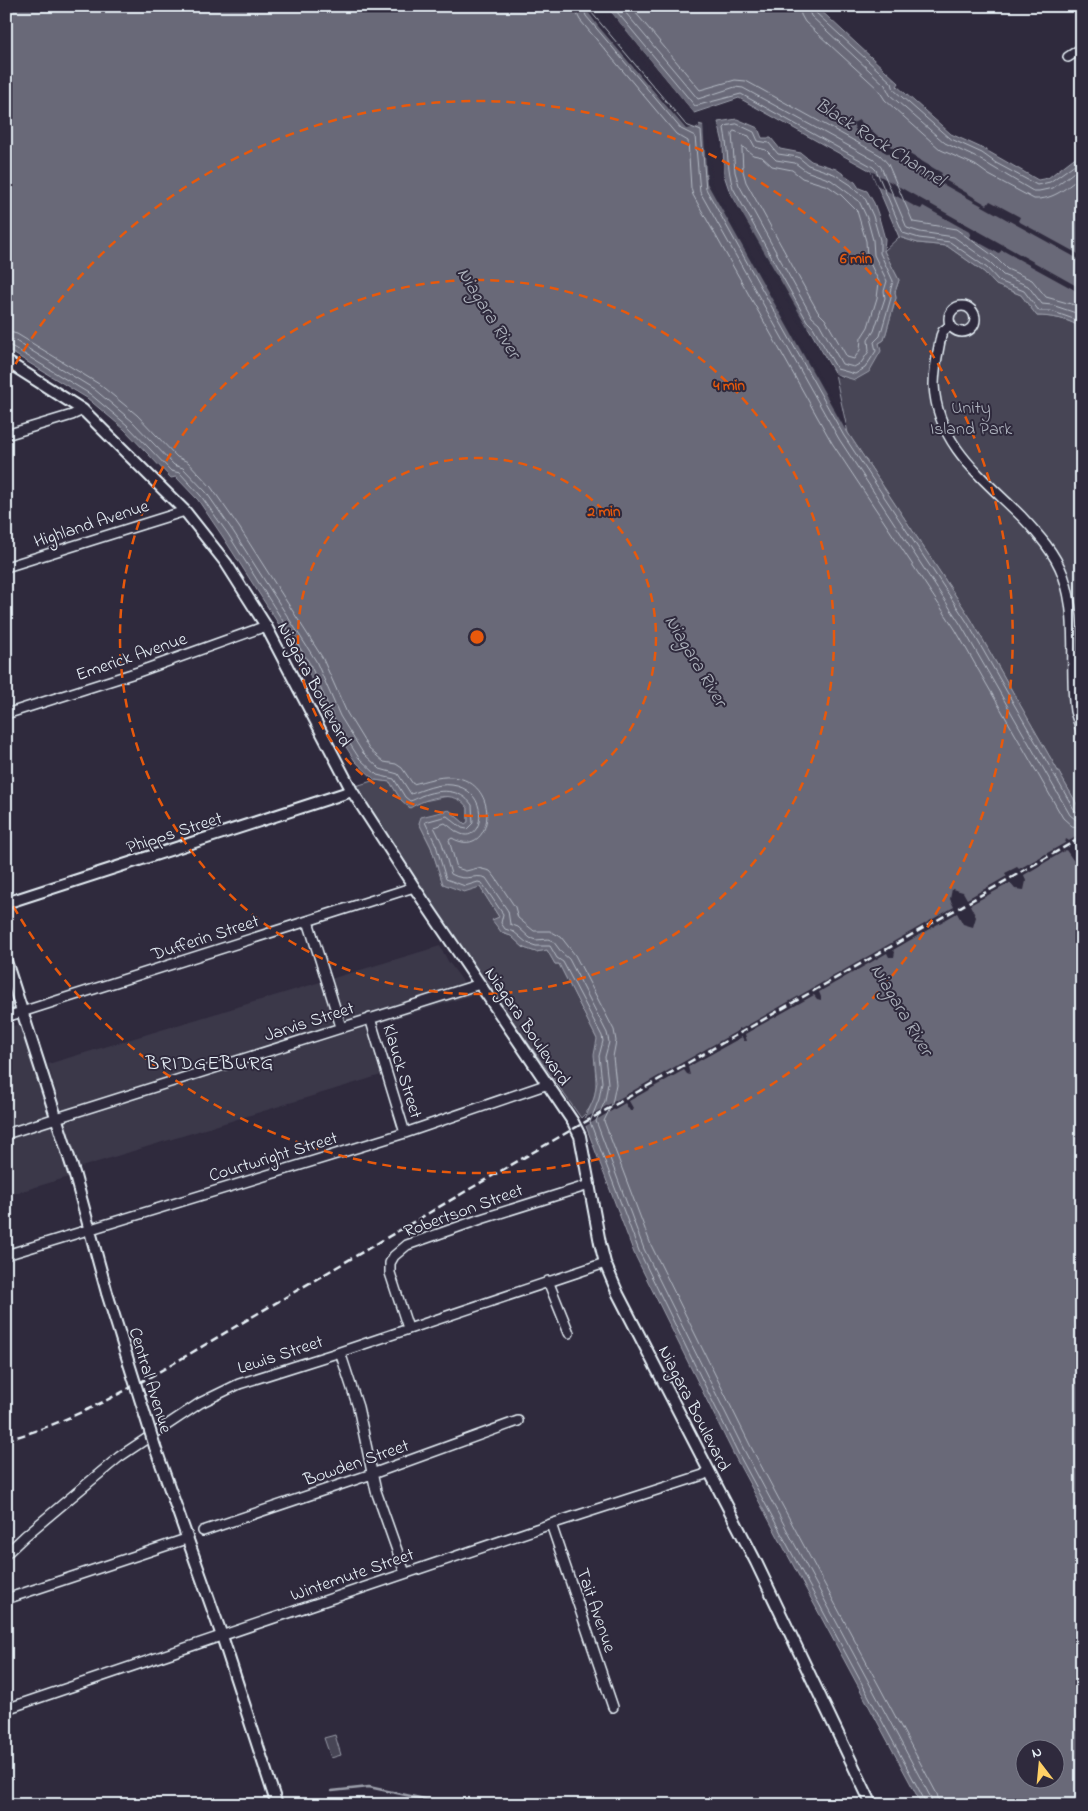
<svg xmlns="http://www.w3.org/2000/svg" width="1088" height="1811" font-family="'Indie Flower',sans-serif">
<rect width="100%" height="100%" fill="#2f2a3d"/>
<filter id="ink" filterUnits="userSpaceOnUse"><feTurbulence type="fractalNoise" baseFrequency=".02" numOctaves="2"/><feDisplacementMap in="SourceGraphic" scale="10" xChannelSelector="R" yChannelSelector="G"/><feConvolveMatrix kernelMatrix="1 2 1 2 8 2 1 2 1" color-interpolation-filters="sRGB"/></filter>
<g filter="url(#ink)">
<path fill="#3b3749" d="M 440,946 L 448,961 L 473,995 L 377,1024 L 391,1072 L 78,1168 L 48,1064 Z
M 23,1023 L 72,1176 L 6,1196 L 6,1028 Z"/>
<path fill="#464455" stroke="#979aa6" d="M 899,237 L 918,243 L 947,246 L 984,272 L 996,285 L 1021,295 L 1037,316 C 1050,316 1072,319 1082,329 L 1082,813 L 971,619 L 848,433 L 835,374 L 884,340 L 896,298 L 895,292 L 899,280 L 884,251 Z
M 375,780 L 390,782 L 401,800 C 407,800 414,801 421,801 C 440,800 454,788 468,808 L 468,822 L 465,824 L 449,810 L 419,823 L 431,847 L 443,884 L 461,889 L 480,887 L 499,917 L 493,920 L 502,933 L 511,936 L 524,948 L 536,952 L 547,950 L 555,964 L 559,964 L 598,1041 C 588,1070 608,1093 581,1118 L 388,844 L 353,787 Z
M 335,1735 L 341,1755 L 331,1758 L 324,1738 Z"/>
<path fill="#696978" stroke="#9c9fab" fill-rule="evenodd" d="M 6,6 L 593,6 L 690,122 L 706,126 L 710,186 L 848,433 L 971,619 L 1082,813 L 1082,1805 L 922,1805 L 734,1455 L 634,1253 L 584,1121 L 594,1098 L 597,1082 L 594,1055 L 597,1039 L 559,964 L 555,964 L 547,950 L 536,952 L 524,948 L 511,936 L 502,933 L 492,920 L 499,917 L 480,887 L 464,892 L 443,884 L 431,847 L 419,823 L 421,817 L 449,810 L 465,824 L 468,822 L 468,808 C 454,788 427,798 410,808 L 401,800 L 390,782 L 375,780 L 355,761 L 330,722 L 306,667 L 223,537 L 198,500 L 176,477 L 171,478 L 124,429 L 87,398 L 6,349 ZM 1026,1748 L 1056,1748 L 1056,1778 L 1026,1778 Z
M 606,6 L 816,6 L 899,83 L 897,86 L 951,134 L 984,149 L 1038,180 L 1048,178 L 1082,152 L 1082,329 C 1072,319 1050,316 1037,316 L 1021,295 L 996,285 L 984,272 L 947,246 L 918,243 L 899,237 L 871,171 L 739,98 L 694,113 Z
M 737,119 L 758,128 L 762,138 L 771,138 L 780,149 L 801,153 L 811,161 L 836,169 L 855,182 L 859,188 L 867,191 L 874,203 L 878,214 L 885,239 L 884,251 L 899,280 L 895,292 L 896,298 L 884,340 L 879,343 L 881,351 L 869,372 L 855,380 L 835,374 L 809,329 L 803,325 L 729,190 L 724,175 L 723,143 L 718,122 Z"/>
<path fill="#2f2a3d" d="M 584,6 L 596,6 L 692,120 L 691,121 L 699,122 L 699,127 L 686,129 L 598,26 Z
M 603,6 L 606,6 L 694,113 L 694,115 Z
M 716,120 L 718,125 L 724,182 L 833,372 L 844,379 L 833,375 L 807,331 L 801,326 L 727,191 L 721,175 L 720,143 L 715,123 Z
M 859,120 L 891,147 L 904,154 L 906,152 L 935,169 L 942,173 L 940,177 L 987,205 L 990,201 L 1020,217 L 1018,221 L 1082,256 L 1082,261 L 883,151 L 855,129 L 853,123 Z
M 703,123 L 708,126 L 712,185 L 846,425 L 846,431 L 707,183 Z
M 871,171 L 1082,289 L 1082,294 L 1002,250 L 999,253 L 996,252 L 969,237 L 971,233 L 923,206 L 921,209 L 914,206 L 877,185 Z
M 1082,833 L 1082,842 L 1074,846 L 1080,857 L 1078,862 L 1073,860 L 1066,850 L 1024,875 L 1026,881 L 1024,890 L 1015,889 L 1010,883 L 970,905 L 976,917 L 973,927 L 963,924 L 957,913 L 893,950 L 895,952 L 894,957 L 889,957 L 887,953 L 819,992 L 821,997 L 821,1000 L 817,999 L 814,995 L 745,1034 L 747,1041 L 744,1041 L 742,1037 L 688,1067 L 690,1075 L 687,1074 L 684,1070 L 629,1101 L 633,1108 L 632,1111 L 630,1111 L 625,1103 L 584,1127 L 582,1120 L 739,1030 L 739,1028 L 741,1029 L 954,907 L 950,899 L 952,889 L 963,892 L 967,899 L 1007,876 L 1005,873 L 1017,867 L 1019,869 L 1065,843 L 1066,839 L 1069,841 Z"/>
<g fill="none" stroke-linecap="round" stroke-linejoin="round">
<path stroke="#b5bbc5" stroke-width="1" d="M 575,6 L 577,14 L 580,20 L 676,134 L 688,141 L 691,188 L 693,195 L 832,443 L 955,629 L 1063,818 L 1072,826 L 1082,828
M 583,6 L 586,16 L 681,129 L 695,136 L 700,192 L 839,439 L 961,625 L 1070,815 L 1075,819 L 1082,820
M 589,6 L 591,12 L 686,125 L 701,131 L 706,189 L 844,436 L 967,622 L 1075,811 L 1082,814
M 612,6 L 695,106 L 741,94 L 873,167 L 876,170 L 903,233 L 919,238 L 950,242 L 987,268 L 999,281 L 1024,291 L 1039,311 L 1051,311 L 1082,322
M 620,6 L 698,99 L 735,87 L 743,88 L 876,161 L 881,167 L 907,228 L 920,232 L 954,237 L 991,263 L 1003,275 L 1028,286 L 1042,304 L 1052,305 L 1082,315
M 630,6 L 700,90 L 735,80 L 746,81 L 880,155 L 888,164 L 913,222 L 956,229 L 995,257 L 1007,269 L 1032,280 L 1046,297 L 1082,307
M 800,6 L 801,15 L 805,22 L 878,89 L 885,100 L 941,150 L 975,165 L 989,175 L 1034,199 C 1054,200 1067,187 1082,176
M 807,6 L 811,16 L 885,85 L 890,95 L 945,143 L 979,159 L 1033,191 L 1039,191 L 1053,188 L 1082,166
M 814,6 L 815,12 L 892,83 L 894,90 L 949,138 L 982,153 L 996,163 L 1037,185 L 1050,182 L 1082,159
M 737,124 L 754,132 L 758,141 L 769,143 L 778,154 L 798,157 L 808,165 L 834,174 L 851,185 L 857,192 L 864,196 L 873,216 L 880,240 L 880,253 L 893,281 L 890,292 L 891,298 L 880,336 L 874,342 L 876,351 L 865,368 L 855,374 L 837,369 L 813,327 L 807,321 L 733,188 C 727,168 728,148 724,128 L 726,126 Z
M 734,131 L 749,136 L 755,147 L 766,150 L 776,160 L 795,163 L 806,171 L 831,180 L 859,201 L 867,218 L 873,240 L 874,255 L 887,281 L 884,291 L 885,298 L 874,331 L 868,340 L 869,351 L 861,363 L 854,367 L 842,364 L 819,323 L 812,317 L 739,185 L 735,172 L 732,134 Z
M 743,147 L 753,155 L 762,157 L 772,166 L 792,170 L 802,178 L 828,186 L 841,195 L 857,211 L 866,241 L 867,257 L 879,282 L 877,298 L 868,327 L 861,338 L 860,350 L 854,359 L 847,357 L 825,319 L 818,312 L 746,182 L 743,171 L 742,149 Z
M 6,331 L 17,334 L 99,384 L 137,415 L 177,457 L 188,462 L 211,487 L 239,527 L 322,657 L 347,713 L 369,749 L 384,762 L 396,764 L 402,768 L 413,784 C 426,781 439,776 451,777 C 504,780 493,862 452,838 L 449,840 L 457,868 L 466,871 L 478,868 L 490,871 L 495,877 L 515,907 L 518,918 L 534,931 L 550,931 L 561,937 L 575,955 L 614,1030 L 616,1041 L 613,1057 L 616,1084 L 612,1104 L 604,1121 L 651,1245 L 751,1447 L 937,1794 L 940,1805
M 6,339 L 14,340 L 94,389 L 132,421 L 174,465 L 183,468 L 206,492 L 233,531 L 316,661 L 340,716 L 363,753 L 380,769 L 398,774 L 411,794 C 423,790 438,783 452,785 C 491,790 484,843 461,834 C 455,832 450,826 445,823 L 434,827 L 442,843 L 451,874 C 468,883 473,873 486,878 L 508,911 L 510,924 L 518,927 L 530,938 L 536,940 L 548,939 L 553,941 L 562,953 L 569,959 L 607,1033 L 609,1042 L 605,1057 L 608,1083 L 605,1101 L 596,1121 L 644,1249 L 744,1450 L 931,1798 L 932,1805
M 6,345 L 11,346 L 90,394 L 127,425 L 171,471 L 180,473 L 201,496 L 228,534 L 310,664 L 334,719 L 359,758 L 377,775 L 394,779 L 405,797 L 410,801 C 414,800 417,798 421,796 C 439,789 460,788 472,805 L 473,823 L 467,829 L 462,828 L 447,816 L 425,822 L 436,845 L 446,879 L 465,886 L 478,882 L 482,883 L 503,914 L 501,923 L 505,929 L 514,932 L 527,943 L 536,946 L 550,946 L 557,958 L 563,962 L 602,1036 L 603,1041 L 599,1056 L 602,1082 L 599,1099 L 590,1122 L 639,1251 L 738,1453 L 925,1801 L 926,1805"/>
<path stroke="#9c9fab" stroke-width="2.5" d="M 332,1791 L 369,1787 L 452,1805"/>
<g stroke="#e8f1f8" stroke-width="12">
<path id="minor" d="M 1068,57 L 1082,48
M949 319a13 13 0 1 1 26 0a13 13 0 1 1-26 0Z
M 951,325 L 943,331 L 941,336 C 938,352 934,368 934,385 C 937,445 983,478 1022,517 C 1038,534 1055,553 1063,575 C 1079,619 1069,666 1075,711 C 1077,718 1080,726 1082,733
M 6,435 L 72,415 L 83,410
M 6,567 L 185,511
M 6,714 L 138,672 L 266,626
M 308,921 L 341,1027
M 6,1017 L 414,887
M 370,1018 L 405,1133
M 6,1134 L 480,984
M 6,1255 L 405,1133 L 548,1084
M 548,1281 L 569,1333
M 408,1328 L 390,1273 L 390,1263 L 394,1256 L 407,1245 L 481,1219 L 589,1185
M 340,1352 L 358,1407 L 376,1491 L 405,1573
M 551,1524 L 613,1707
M 203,1531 L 372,1474 L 518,1421
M 6,1554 L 25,1536 L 119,1457 L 200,1403 L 239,1384 L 340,1352 L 605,1263
M 6,1599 L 186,1539
M 6,1709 L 551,1524 L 703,1475 L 709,1471"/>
</g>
<g stroke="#e8f1f8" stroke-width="14">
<path id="major" d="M 6,361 L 83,410 L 185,511 L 226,563 L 266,626 L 352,791 L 414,887 L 573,1122 L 580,1136 L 600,1243 L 605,1263 L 618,1294 L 756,1562 L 872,1805
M 6,903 L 352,791
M 6,961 L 75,1176 L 107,1293
M 155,1447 L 222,1636 L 277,1805"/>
</g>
<use href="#minor" stroke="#2f2a3d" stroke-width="9"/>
<use href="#major" stroke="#2f2a3d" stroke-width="10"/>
<path stroke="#e8f1f8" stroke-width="2.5" stroke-dasharray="8 4" stroke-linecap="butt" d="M 6,1440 C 84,1419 159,1372 228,1331 C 289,1295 349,1260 410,1224 C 633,1093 858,966 1082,837"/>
<g stroke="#e8f1f8" stroke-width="14" stroke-linecap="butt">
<path id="major-bridge" d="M 107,1293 L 155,1447"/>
</g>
<use href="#major-bridge" stroke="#2f2a3d" stroke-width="10"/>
</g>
</g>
<g fill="none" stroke="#e8590c" stroke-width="2.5" stroke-dasharray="9 6">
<circle cx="477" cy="637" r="179"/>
<circle cx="477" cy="637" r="357"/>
<path d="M8 377A536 536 0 1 1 8 897"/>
</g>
<g text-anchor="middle" stroke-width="4" stroke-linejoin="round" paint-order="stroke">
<g font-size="18" fill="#afb4bf" stroke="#2f2a3d">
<text x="971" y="413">Unity<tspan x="971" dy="21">Island Park</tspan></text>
</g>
<g font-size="18" fill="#e8f1f8" stroke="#2f2a3d">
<text transform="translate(91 523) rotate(-18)" y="6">Highland Avenue</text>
<text transform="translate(131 656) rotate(-19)" y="6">Emerick Avenue</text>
<text transform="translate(315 684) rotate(62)" y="6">Niagara Boulevard</text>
<text transform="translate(174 832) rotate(-18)" y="6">Phipps Street</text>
<text transform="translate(205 937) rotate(-18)" y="6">Dufferin Street</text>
<text transform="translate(309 1021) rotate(-18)" y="6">Jarvis Street</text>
<text transform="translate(528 1026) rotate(56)" y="6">Niagara Boulevard</text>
<text transform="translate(403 1071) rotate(73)" y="6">Klauck Street</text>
<text transform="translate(273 1156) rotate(-17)" y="6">Courtwright Street</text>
<text transform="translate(463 1210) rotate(-20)" y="6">Robertson Street</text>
<text transform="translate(280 1354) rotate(-18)" y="6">Lewis Street</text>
<text transform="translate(151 1380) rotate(73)" y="6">Central Avenue</text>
<text transform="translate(695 1408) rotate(63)" y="6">Niagara Boulevard</text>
<text transform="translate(356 1462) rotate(-19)" y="6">Bowden Street</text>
<text transform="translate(352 1574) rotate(-19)" y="6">Wintemute Street</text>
<text transform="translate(597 1610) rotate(71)" y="6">Tait Avenue</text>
</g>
<g font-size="19" font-style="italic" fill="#afb4be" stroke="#2f2a3d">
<text transform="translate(881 141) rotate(32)" y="7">Black Rock Channel</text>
<text transform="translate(490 312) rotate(58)" y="7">Niagara River</text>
<text transform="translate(697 660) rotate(59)" y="7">Niagara River</text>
<text transform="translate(903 1009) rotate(59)" y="7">Niagara River</text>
</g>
<g font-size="20" letter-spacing="1" fill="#e8f1f8" stroke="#2f2a3d">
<text x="210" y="1069">BRIDGEBURG</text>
</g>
</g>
<circle cx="477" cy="637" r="8" fill="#e8590c" stroke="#2f2a3d" stroke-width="2.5"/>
<g font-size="15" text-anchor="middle" font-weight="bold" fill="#e8590c" stroke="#2f2a3d" stroke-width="4" stroke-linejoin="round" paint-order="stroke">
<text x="856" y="263">6 min</text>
<text x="729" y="390">4 min</text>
<text x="604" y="516">2 min</text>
</g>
<rect width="1088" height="1811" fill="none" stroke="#2f2a3d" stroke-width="25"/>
<rect x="12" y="12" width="1063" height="1786" fill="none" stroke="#e8f1f8" stroke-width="2" filter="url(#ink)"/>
<g transform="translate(1040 1764) rotate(344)"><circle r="24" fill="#2f2a3d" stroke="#797a88"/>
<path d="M0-4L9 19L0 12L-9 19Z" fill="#ffd166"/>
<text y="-8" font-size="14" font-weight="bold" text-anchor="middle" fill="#e8f1f8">N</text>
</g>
</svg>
